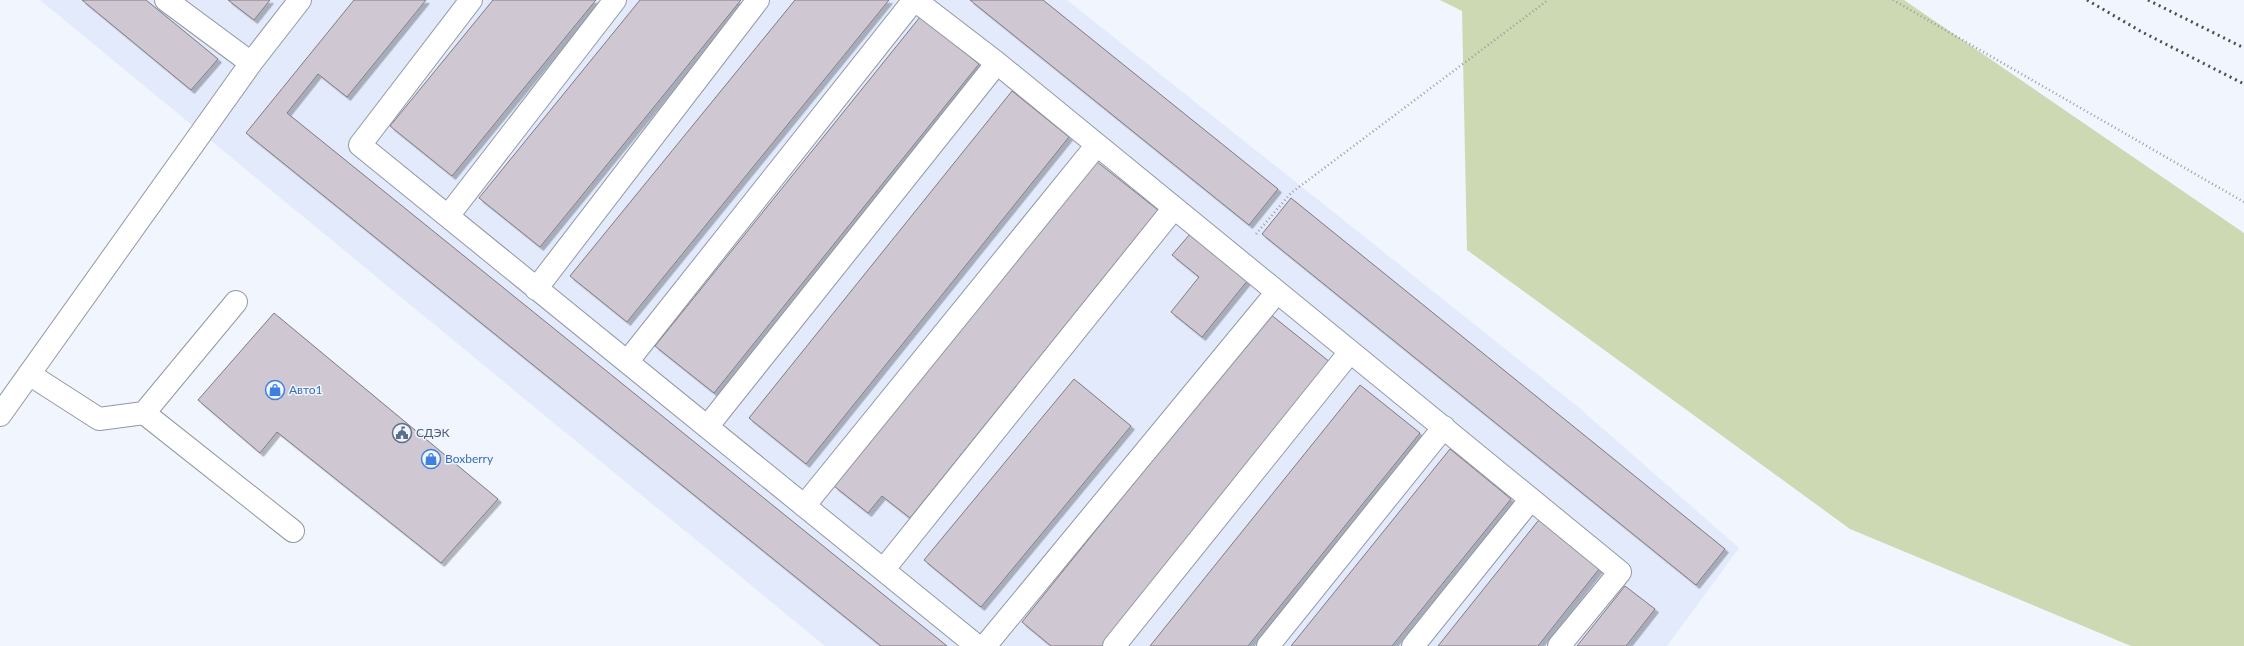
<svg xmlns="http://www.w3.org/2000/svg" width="2244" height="646" font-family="Lato,sans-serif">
<defs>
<filter id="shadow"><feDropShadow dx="3.5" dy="3.5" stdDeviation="0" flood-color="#0004"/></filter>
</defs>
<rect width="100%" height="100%" fill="#f0f5fe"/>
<path fill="#e2eafc" d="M 40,0 L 1067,0 L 1577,406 L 1739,548 L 1667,646 L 825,646 Z"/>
<path fill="#cdd9b2" d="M 1440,0 L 1904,0 L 2244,233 L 2244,646 L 2131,646 L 1850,529 L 1467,250 L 1462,11 Z"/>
<path fill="#cfc8d2" stroke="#817b84" filter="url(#shadow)" d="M 82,0 L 146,0 L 218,59 L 191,90 Z
M 228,0 L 270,0 L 254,20 Z
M 354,0 L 426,0 L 347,97 L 318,74 L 287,113 L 947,646 L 881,646 L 246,133 Z
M 493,0 L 596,0 L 452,176 L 390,126 Z
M 640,0 L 741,0 L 540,247 L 479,198 Z
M 795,0 L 889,0 L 627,322 L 570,276 Z
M 970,0 L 1043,0 L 1278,189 L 1249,225 Z
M 920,17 L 979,64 L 714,393 L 655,346 Z
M 1012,91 L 1069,137 L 806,464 L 749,418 Z
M 1096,161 L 1158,210 L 910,518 L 882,496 L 868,513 L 834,486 Z
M 1291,198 L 1725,549 L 1696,585 L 1262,234 Z
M 1190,234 L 1248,280 L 1202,337 L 1171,312 L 1199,277 L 1172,255 Z
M 274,313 L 498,499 L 441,563 L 277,432 L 260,453 L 198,400 Z
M 1270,314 L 1331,363 L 1104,646 L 1051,646 L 1022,622 Z
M 1074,379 L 1131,426 L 981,607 L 924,560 Z
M 1360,385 L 1420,433 L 1248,646 L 1150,646 Z
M 1450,449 L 1511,499 L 1392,646 L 1291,646 Z
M 1542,516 L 1603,564 L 1538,646 L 1438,646 Z
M 1625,586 L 1655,609 L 1626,646 L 1577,646 Z"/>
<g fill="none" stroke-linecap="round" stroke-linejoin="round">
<g stroke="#9398a2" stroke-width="24">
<path id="minor" d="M 166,0 L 251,63
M 471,0 L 360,145 L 977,646
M 915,0 L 997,63 L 1620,572 L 1559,646
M 448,216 L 615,0
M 536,289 L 758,0
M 627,362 L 914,0
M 29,374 L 99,419 L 144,413 L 236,302
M 144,413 L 293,531
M 0,415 L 251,63 L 300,0
M 707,427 L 997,63
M 804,506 L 1096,146
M 884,569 L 1174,208
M 985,646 L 1277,292
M 1114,646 L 1350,352
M 1268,646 L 1444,427
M 1413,646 L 1531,499"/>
</g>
<path stroke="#989ba2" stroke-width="2.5" stroke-dasharray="1 3" stroke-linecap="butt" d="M 1893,0 L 2244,202
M 1256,234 L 1291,193 L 1548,0"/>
<use href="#minor" stroke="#fff" stroke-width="22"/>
<path stroke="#4a4c51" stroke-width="3" stroke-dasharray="2 4" stroke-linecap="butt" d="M 2087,0 L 2142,32 L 2244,84
M 2148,0 L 2244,48"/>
</g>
<defs>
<g id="shop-ring" transform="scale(1)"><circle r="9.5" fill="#f0f5fe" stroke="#3f7fe0" stroke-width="1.5"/><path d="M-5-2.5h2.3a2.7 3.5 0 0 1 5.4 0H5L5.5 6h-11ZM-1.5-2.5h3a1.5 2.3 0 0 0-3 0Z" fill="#3f7fe0"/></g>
<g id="civic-ring" transform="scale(1)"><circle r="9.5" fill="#f0f5fe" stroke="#5c6f8a" stroke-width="1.5"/><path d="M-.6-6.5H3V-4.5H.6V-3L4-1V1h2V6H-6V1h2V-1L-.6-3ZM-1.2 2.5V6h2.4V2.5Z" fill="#5c6f8a"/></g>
</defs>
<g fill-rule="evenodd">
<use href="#shop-ring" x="275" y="390"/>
<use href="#civic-ring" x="402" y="433"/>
<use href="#shop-ring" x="431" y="459"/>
</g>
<g text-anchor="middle" stroke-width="3" stroke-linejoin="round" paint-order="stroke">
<g font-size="12" fill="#366cbe" stroke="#f0f5fe" text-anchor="start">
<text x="289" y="394">Авто1</text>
<text x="445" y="463">Boxberry</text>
</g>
<g font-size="12" fill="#4e5e75" stroke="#f0f5fe" text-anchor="start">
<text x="416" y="437">СДЭК</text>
</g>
</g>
</svg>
